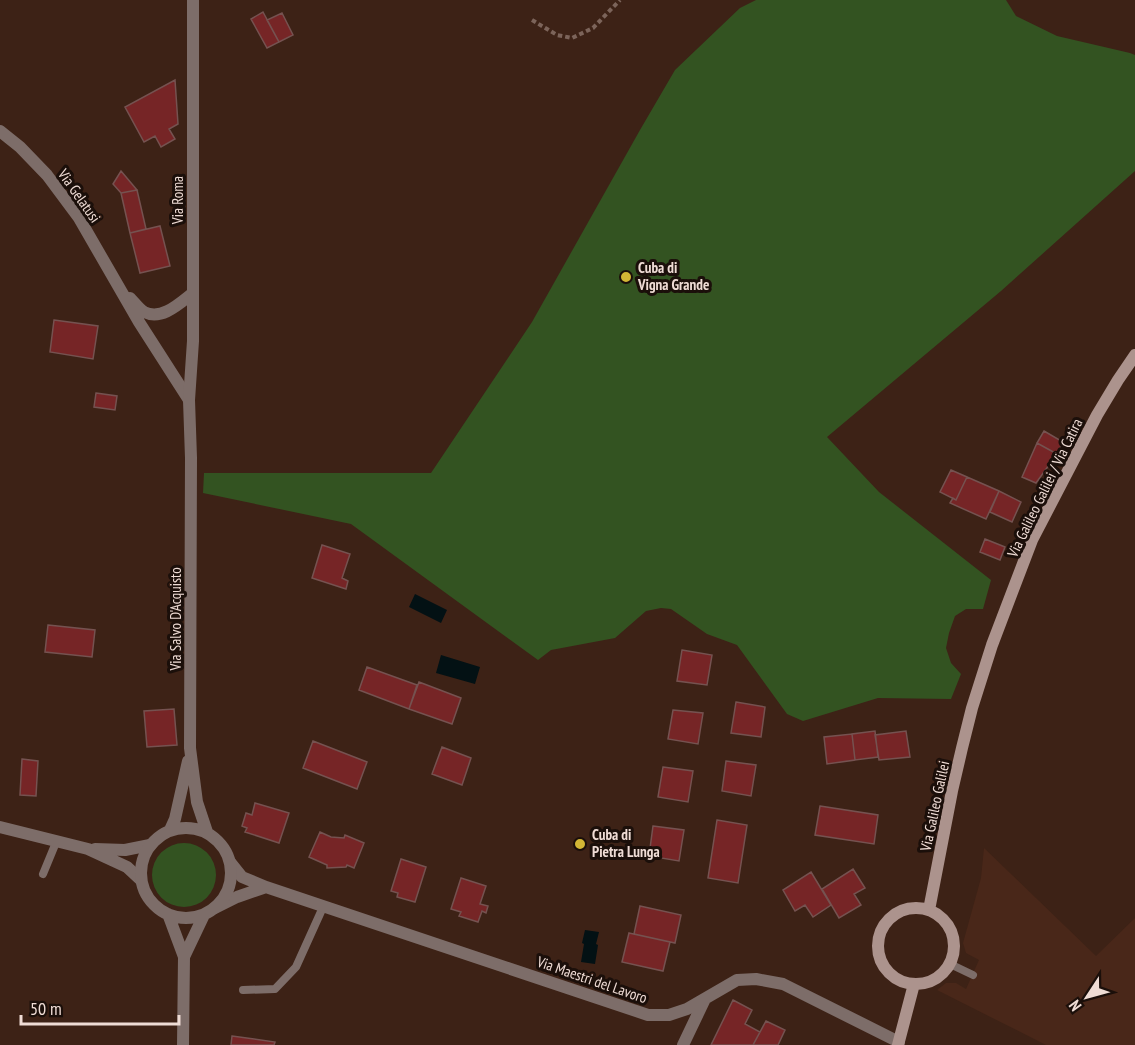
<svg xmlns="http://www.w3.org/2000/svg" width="1135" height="1045" font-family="'PT Sans Narrow',sans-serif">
<rect width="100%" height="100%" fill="#3d2216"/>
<path fill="#492719" d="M 984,848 L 1096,956 L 1135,918 L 1135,1045 L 1046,1045 L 937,990 L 946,983 L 956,983 L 966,989 L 979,960 L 966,953 L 963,943 L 981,878 Z"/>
<path fill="#335321" d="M 756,0 L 1006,0 L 1016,16 L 1057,36 L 1130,53 L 1135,55 L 1135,171 L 1001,291 L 827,437 L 879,492 L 991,580 L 983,609 L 966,609 L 955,616 L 949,633 L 946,648 L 951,663 L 961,674 L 951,699 L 878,698 L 803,721 L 787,714 L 737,645 L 707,634 L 671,609 L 661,608 L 646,611 L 615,638 L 551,650 L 538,660 L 351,524 L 203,493 L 204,473 L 431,473 L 532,322 L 640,130 L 675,70 L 740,8 Z
M152 875a32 32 0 1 1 64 0a32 32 0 1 1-64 0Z"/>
<path fill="#031114" d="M 415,594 L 447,610 L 441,623 L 409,607 Z
M 441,655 L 480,667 L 475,684 L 436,673 Z
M 585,930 L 599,932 L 596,944 L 598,945 L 595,964 L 581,962 L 584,944 L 582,943 Z"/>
<path fill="#762526" stroke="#755250" stroke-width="1.5" d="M 263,12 L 279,42 L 267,48 L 251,19 Z
M 282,13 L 293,35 L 279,42 L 267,20 Z
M 175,80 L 178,124 L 169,129 L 175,139 L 161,147 L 155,136 L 144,142 L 125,107 Z
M 121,171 L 137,190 L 121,193 L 113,184 Z
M 137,190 L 146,229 L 130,233 L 121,193 Z
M 160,226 L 170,266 L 140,273 L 130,233 Z
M 54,320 L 98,326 L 93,359 L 50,352 Z
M 96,393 L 117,396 L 115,410 L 94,407 Z
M 1044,431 L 1063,442 L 1057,454 L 1037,443 Z
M 1037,443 L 1057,454 L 1036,483 L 1022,477 Z
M 951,470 L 967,477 L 956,500 L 940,492 Z
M 967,477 L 999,491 L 986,519 L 950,503 L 953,498 L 956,500 Z
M 999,491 L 1021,502 L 1012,522 L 990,512 Z
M 985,539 L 1005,547 L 1000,560 L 980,552 Z
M 322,545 L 350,554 L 342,578 L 348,581 L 346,589 L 312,578 Z
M 48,625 L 95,630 L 92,657 L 45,652 Z
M 682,650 L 712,655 L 707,685 L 677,681 Z
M 367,667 L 417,685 L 409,709 L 359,690 Z
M 419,682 L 461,698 L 452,724 L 409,709 Z
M 736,702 L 765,707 L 761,737 L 731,733 Z
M 174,709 L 177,745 L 147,747 L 144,711 Z
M 673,710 L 703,713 L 698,744 L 668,739 Z
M 875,731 L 878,757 L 855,760 L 852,734 Z
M 906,731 L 910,757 L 879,760 L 875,735 Z
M 852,734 L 855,760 L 827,764 L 824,737 Z
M 313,741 L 367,762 L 357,789 L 303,768 Z
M 442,747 L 471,758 L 462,785 L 432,774 Z
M 22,759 L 38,761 L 36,796 L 20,795 Z
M 726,761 L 756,765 L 751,796 L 722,791 Z
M 663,767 L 693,771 L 688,802 L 658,797 Z
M 255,803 L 289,813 L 279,843 L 245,832 L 247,828 L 242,826 L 246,813 L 252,815 Z
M 820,806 L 878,815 L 874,844 L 815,835 Z
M 717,820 L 747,825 L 738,883 L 708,878 Z
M 653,826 L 684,830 L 679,861 L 649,856 Z
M 320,832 L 331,837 L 344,838 L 345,835 L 364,843 L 354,868 L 347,865 L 346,867 L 327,868 L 327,865 L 309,857 Z
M 401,859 L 426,867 L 415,902 L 397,897 L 398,893 L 391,891 Z
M 853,869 L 865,888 L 854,894 L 861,905 L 839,918 L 822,889 Z
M 811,872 L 831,905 L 813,917 L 805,905 L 795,911 L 783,890 Z
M 461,878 L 486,886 L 480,904 L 488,906 L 486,913 L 482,911 L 478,922 L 459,916 L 461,912 L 451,909 Z
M 640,906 L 681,915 L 675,943 L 634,934 Z
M 629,933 L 670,942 L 663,971 L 622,962 Z
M 733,1000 L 752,1010 L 745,1024 L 760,1032 L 753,1045 L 711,1045 Z
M 766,1021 L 785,1030 L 778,1045 L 753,1045 Z
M 232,1036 L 275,1042 L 274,1045 L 231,1045 Z"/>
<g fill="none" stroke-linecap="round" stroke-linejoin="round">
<path stroke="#7c645a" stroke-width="4" stroke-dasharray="4.5 3" stroke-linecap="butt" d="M 532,20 L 557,35 L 572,38 L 593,28 L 620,0"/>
<path stroke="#7d6d69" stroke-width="8" d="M 43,874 L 57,840
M 950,964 L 973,975
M 243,990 L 275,989 L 296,967 L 324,905"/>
<path stroke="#7d6d69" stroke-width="12" d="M 0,131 L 20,147 L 47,175 L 79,218 L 139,322 L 189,400
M 130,298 C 134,302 139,309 144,312 C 162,321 180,303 193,293
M 0,827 L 88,849 L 127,867 L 141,880
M 95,849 L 125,850 L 150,845
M 230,862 L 242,877 L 266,887 L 648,1015 L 669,1015 L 687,1009 L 737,980 L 756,979 L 783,984 L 899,1042
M 215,908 L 237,897 L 266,887
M 683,1045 L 705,999"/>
<path stroke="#7d6d69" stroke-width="12" d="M 193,0 L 193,341 L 189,400 L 191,458 L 190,748 L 197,802 L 207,832
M141 873a45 45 0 1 1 90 0a45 45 0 1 1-90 0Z
M 170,830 L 175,819 L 188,761
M 168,914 L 184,957 L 183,1045
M 184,957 L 204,915"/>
<path stroke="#ac938d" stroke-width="12" d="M878 946a38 38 0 1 1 76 0a38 38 0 1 1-76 0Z
M 929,910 L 952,791 L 962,748 L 972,708 L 992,645 L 1032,540 L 1097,415 L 1118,380 L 1135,355
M 898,1045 L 914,984"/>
</g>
<g fill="#d3b635" stroke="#1b0f0a" stroke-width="2">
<circle cx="626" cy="277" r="6"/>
<circle cx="580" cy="844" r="6"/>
</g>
<g text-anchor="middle" stroke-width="6" stroke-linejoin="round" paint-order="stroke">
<g font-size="15" fill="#efdcd5" stroke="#1b0f0a">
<text transform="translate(79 196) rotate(55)" y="5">Via Gelatusi</text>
<text transform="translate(178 200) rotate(-90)" y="5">Via Roma</text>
<text transform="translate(1045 488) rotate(-64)" y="5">Via Galileo Galilei / Via Catira</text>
<text transform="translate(176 619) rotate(-90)" y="5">Via Salvo D'Acquisto</text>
<text transform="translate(935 806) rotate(-78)" y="5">Via Galileo Galilei</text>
<text transform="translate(592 980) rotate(19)" y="5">Via Maestri del Lavoro</text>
</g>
<g font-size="15" font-weight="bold" fill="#efdcd5" stroke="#1b0f0a" text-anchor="start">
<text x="638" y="273">Cuba di<tspan x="638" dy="17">Vigna Grande</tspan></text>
<text x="592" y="840">Cuba di<tspan x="592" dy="17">Pietra Lunga</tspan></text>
</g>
</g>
<g transform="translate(1087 997) rotate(234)" stroke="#1b0f0a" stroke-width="4.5" paint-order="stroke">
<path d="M0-4.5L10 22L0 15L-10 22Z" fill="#efdcd5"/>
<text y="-9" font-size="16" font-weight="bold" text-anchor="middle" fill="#efdcd5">N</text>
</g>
<path d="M21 1015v9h158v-9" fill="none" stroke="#efdcd5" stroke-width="3"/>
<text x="30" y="1015" font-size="18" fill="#efdcd5" stroke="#1b0f0a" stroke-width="4.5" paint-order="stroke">50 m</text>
</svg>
